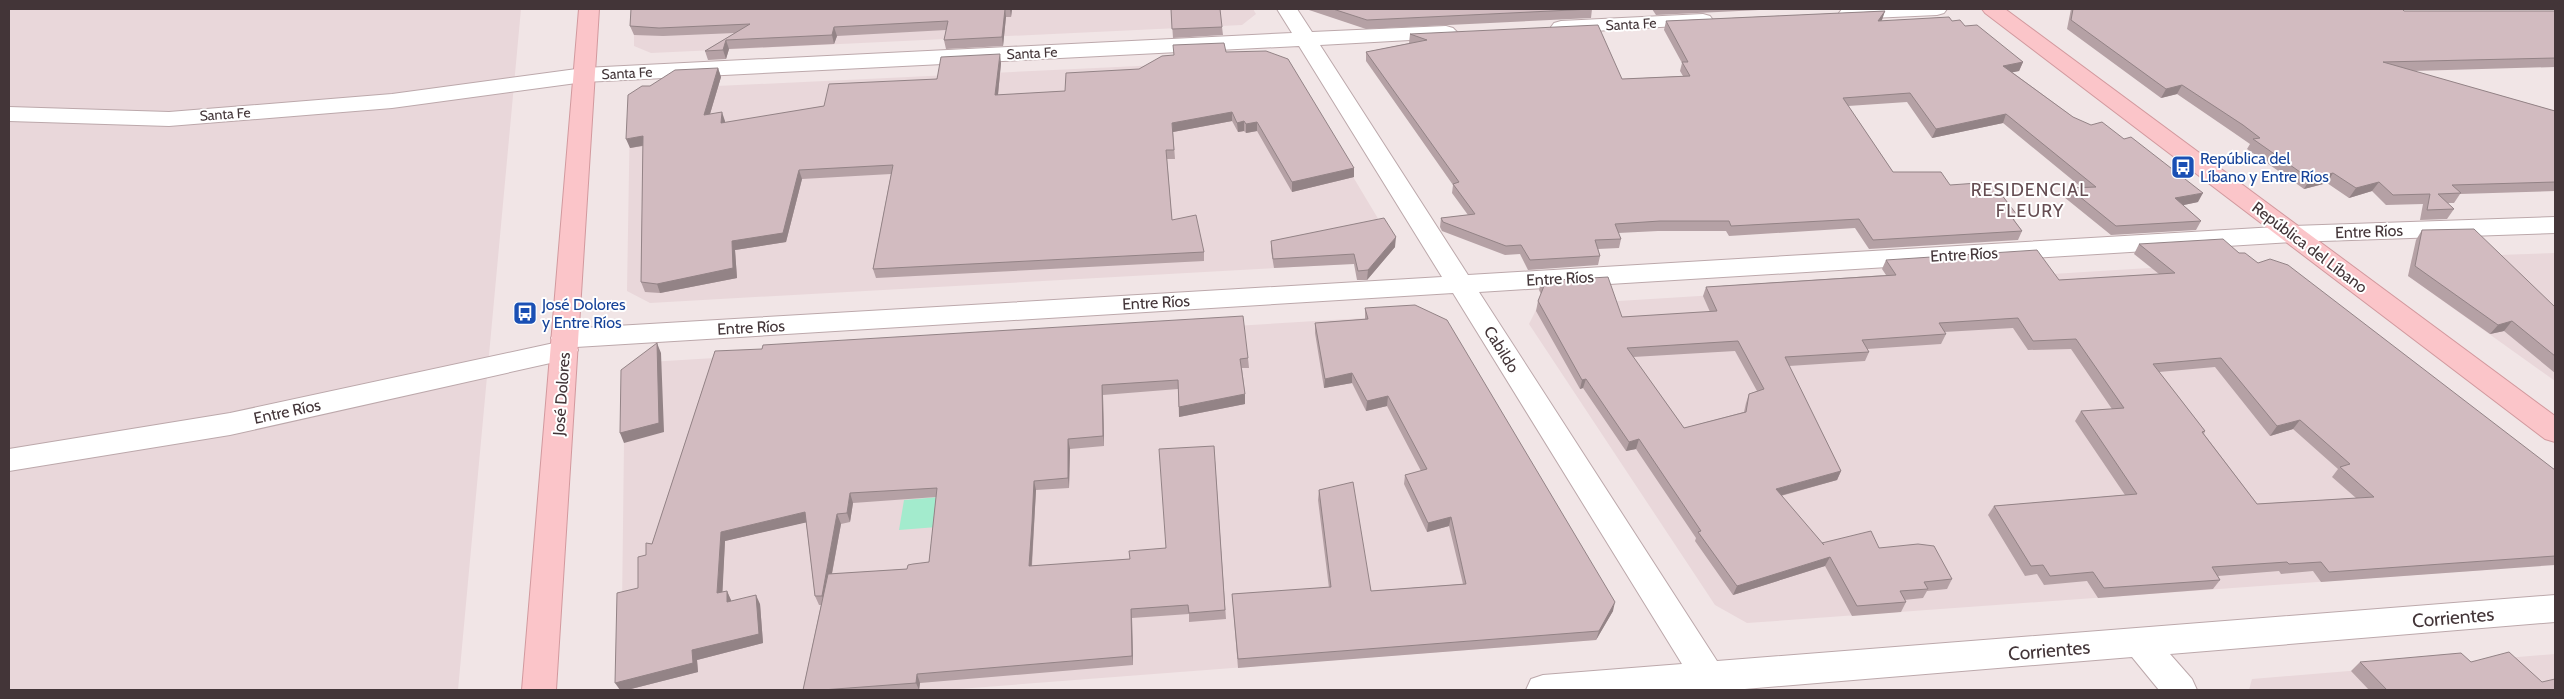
<svg xmlns="http://www.w3.org/2000/svg" width="2564" height="699" font-family="Cabin,sans-serif">
<rect width="100%" height="100%" fill="#f1e5e6"/>
<path fill="#e9d7da" d="M 9,9 L 521,9 L 458,690 L 9,690 Z
M 634,9 L 1253,9 L 1256,14 L 1242,25 L 651,53 L 634,46 Z
M 1266,60 L 1288,68 L 1395,247 L 1382,262 L 650,303 L 627,291 L 630,111 L 654,89 Z
M 2555,253 L 2555,381 L 2408,276 L 2412,258 Z
M 2197,265 L 2484,570 L 1747,623 L 1715,605 L 1529,324 L 1538,306 Z
M 1414,315 L 1572,543 L 1613,611 L 1596,640 L 946,690 L 621,690 L 624,443 L 649,362 Z
M 2555,654 L 2555,690 L 2249,690 L 2252,679 Z"/>
<path fill="#a3ebcd" d="M 939,497 L 937,527 L 899,530 L 904,500 Z"/>
<g fill="none" stroke-linecap="round" stroke-linejoin="round">
<g stroke="#bca8ab" stroke-width="2">
<path id="street" d="M 1277,9 L 1297,9 L 1312,32 L 1446,26 L 1453,28 L 1457,32 L 1453,36 L 1446,38 L 1320,45 L 1468,275 L 2293,226 L 2555,217 L 2555,233 L 2293,242 L 1479,292 L 1717,661 L 2555,595 L 2555,622 L 2170,654 L 2192,679 L 2197,690 L 2159,690 L 2132,657 L 1733,690 L 1526,690 L 1531,679 L 1543,675 L 1682,664 L 1453,293 L 576,347 L 578,350 L 574,357 L 564,360 L 230,435 L 9,471 L 9,449 L 230,413 L 554,343 L 551,338 L 555,331 L 565,329 L 1442,277 L 1299,46 L 584,82 L 392,108 L 169,126 L 9,121 L 9,107 L 169,112 L 392,94 L 584,68 L 1292,33 Z
M 1842,9 L 1947,9 L 1944,13 L 1937,15 L 1849,19 L 1842,17 L 1839,13 Z
M 1703,14 L 1710,16 L 1713,20 L 1710,24 L 1561,33 L 1554,31 L 1551,27 L 1554,23 L 1561,21 Z"/>
</g>
<g stroke="#d2999e" stroke-width="2">
<path id="secondary" d="M 579,9 L 599,9 L 556,690 L 522,690 Z
M 1982,9 L 2005,9 L 2555,416 L 2555,442 L 2545,439 L 1985,13 Z"/>
</g>
<use href="#street" fill="#fff" fill-rule="evenodd"/>
<use href="#secondary" fill="#fbc5c9" fill-rule="evenodd"/>
</g>
<path fill="#b5a1a5" fill-rule="evenodd" d="M 631,9 L 1012,9 L 1011,17 L 1006,17 L 1003,46 L 946,49 L 944,40 L 946,30 L 837,36 L 834,44 L 729,49 L 726,59 L 708,60 L 705,51 L 735,33 L 663,36 L 634,35 L 630,26 Z
M 1171,9 L 1222,27 L 1223,35 L 1173,38 Z
M 1306,9 L 1592,9 L 1591,18 L 1366,29 Z
M 1652,9 L 1781,9 L 1656,15 Z
M 2071,9 L 2402,9 L 2404,11 L 2555,11 L 2555,67 L 2413,71 L 2555,111 L 2555,191 L 2460,194 L 2454,203 L 2448,203 L 2454,209 L 2447,219 L 2420,220 L 2423,204 L 2386,205 L 2372,191 L 2349,198 L 2327,183 L 2304,189 L 2247,149 L 2250,144 L 2237,135 L 2177,94 L 2161,98 L 2067,29 Z
M 1885,11 L 1881,21 L 1952,21 L 1965,26 L 2023,62 L 2019,71 L 2012,72 L 2073,117 L 2198,202 L 2183,205 L 2201,221 L 2196,230 L 2111,235 L 2064,197 L 2069,188 L 2081,187 L 2003,123 L 1932,138 L 1907,102 L 1848,106 L 1893,172 L 1950,185 L 2017,215 L 2014,220 L 2022,231 L 2018,240 L 1869,249 L 1855,228 L 1729,236 L 1726,231 L 1658,231 L 1618,233 L 1621,239 L 1619,248 L 1598,249 L 1600,256 L 1598,265 L 1528,270 L 1520,254 L 1505,255 L 1442,231 L 1440,227 L 1441,218 L 1468,215 L 1452,193 L 1453,185 L 1366,61 L 1366,52 L 1410,43 L 1409,43 L 1410,34 L 1622,79 L 1683,76 L 1680,71 L 1682,63 L 1664,30 L 1666,21 Z
M 1226,52 L 1354,168 L 1354,177 L 1292,192 L 1257,131 L 1246,133 L 1244,131 L 1238,132 L 1232,121 L 1173,132 L 1175,159 L 1167,159 L 1172,220 L 1204,252 L 1204,261 L 876,278 L 873,269 L 891,174 L 802,179 L 786,242 L 735,250 L 737,278 L 660,293 L 645,292 L 641,282 L 643,146 L 630,148 L 650,86 L 718,68 L 721,77 L 710,114 L 725,121 L 725,123 L 824,106 L 1001,63 L 998,95 L 1065,91 L 1139,69 Z
M 2422,230 L 2555,307 L 2555,373 L 2504,331 L 2490,334 L 2408,276 L 2416,240 Z
M 1271,241 L 1395,247 L 1367,280 L 1357,280 L 1354,264 L 1274,268 L 1271,250 Z
M 2139,244 L 2239,253 L 2258,263 L 2555,470 L 2555,565 L 2321,582 L 2313,571 L 2281,574 L 2279,571 L 2218,576 L 2220,580 L 2213,589 L 2098,598 L 2087,581 L 2044,585 L 2037,574 L 2025,576 L 1988,515 L 1994,506 L 2125,495 L 2075,421 L 2081,411 L 2112,409 L 2071,349 L 2028,350 L 2013,328 L 1944,332 L 1946,334 L 1941,344 L 1867,349 L 1869,352 L 1865,361 L 1789,366 L 1841,471 L 1837,480 L 1781,496 L 1822,543 L 1879,548 L 1952,579 L 1947,589 L 1927,591 L 1923,598 L 1904,600 L 1906,602 L 1901,612 L 1852,616 L 1825,566 L 1733,595 L 1695,541 L 1696,538 L 1636,449 L 1626,451 L 1583,388 L 1580,389 L 1536,311 L 1538,301 L 1541,294 L 1539,290 L 1541,281 L 1622,317 L 1710,312 L 1703,296 L 1706,287 L 1886,275 L 1882,269 L 1886,260 L 2059,280 L 2159,274 L 2134,254 ZM 1735,351 L 1757,391 L 1749,394 L 1746,403 L 1744,412 L 1684,428 L 1633,357 ZM 2215,367 L 2270,436 L 2293,429 L 2338,469 L 2332,477 L 2356,498 L 2257,504 L 2204,434 L 2205,431 L 2159,372 Z
M 1365,308 L 1613,611 L 1596,640 L 1238,668 L 1232,594 L 1329,588 L 1318,500 L 1319,490 L 1371,591 L 1463,584 L 1449,526 L 1427,532 L 1404,484 L 1405,475 L 1421,471 L 1387,406 L 1366,411 L 1352,383 L 1324,388 L 1315,333 L 1315,323 L 1365,319 Z
M 715,351 L 1248,358 L 1249,368 L 1242,368 L 1245,394 L 1245,404 L 1179,417 L 1178,389 L 1103,395 L 1104,446 L 1070,449 L 1069,488 L 1036,490 L 1032,566 L 1130,559 L 1166,548 L 1214,446 L 1226,619 L 1189,622 L 1189,614 L 1132,618 L 1133,665 L 920,683 L 919,690 L 803,690 L 821,605 L 819,605 L 815,596 L 806,522 L 725,541 L 722,592 L 727,591 L 731,601 L 760,604 L 763,643 L 697,660 L 698,672 L 627,690 L 620,690 L 638,588 L 646,555 L 652,544 ZM 936,497 L 929,562 L 907,569 L 832,574 L 841,524 L 850,522 L 853,503 Z
M 2360,662 L 2471,662 L 2542,682 L 2555,690 L 2369,690 L 2351,671 Z"/>
<path fill="#938386" d="M 1005,9 L 1006,17 L 1003,46 L 1002,37 Z
M 1010,9 L 1012,9 L 1011,17 Z
M 1885,11 L 1882,20 L 1875,30 L 1878,21 Z
M 834,27 L 837,36 L 834,44 L 832,35 Z
M 726,40 L 729,49 L 726,59 L 723,50 Z
M 1000,54 L 1001,63 L 997,104 L 995,95 Z
M 2023,62 L 2019,71 L 2000,75 L 2003,66 Z
M 718,68 L 721,77 L 707,124 L 704,115 Z
M 2182,85 L 2177,94 L 2161,98 L 2166,89 Z
M 722,112 L 725,121 L 724,132 L 721,123 Z
M 1232,112 L 1232,121 L 1173,132 L 1172,123 Z
M 2006,114 L 2003,123 L 1932,138 L 1936,129 Z
M 1244,121 L 1244,131 L 1238,132 L 1237,123 Z
M 1257,122 L 1257,131 L 1246,133 L 1246,124 Z
M 643,136 L 646,145 L 630,148 L 626,139 Z
M 1354,168 L 1354,177 L 1292,192 L 1292,182 Z
M 799,170 L 802,179 L 786,242 L 735,250 L 737,278 L 660,293 L 657,284 L 732,241 Z
M 2333,173 L 2327,183 L 2304,189 L 2310,179 Z
M 2379,182 L 2372,191 L 2349,198 L 2356,188 Z
M 2203,193 L 2198,202 L 2170,208 L 2175,198 Z
M 1396,237 L 1395,247 L 1367,280 L 1368,270 Z
M 2512,321 L 2504,331 L 2490,334 L 2498,325 Z
M 657,343 L 661,353 L 664,432 L 624,443 L 620,433 Z
M 1352,373 L 1352,383 L 1324,388 L 1325,379 Z
M 1586,379 L 1583,388 L 1580,389 L 1582,380 Z
M 1102,385 L 1103,395 L 1104,446 L 1103,436 Z
M 1245,394 L 1245,404 L 1179,417 L 1179,407 Z
M 1388,396 L 1387,406 L 1366,411 L 1367,401 Z
M 2300,420 L 2293,429 L 2270,436 L 2277,426 Z
M 1068,439 L 1070,449 L 1069,488 L 1068,478 Z
M 1639,439 L 1636,449 L 1626,451 L 1629,442 Z
M 1841,471 L 1837,480 L 1772,498 L 1776,489 Z
M 1034,481 L 1036,490 L 1031,575 L 1029,566 Z
M 850,493 L 853,503 L 850,522 L 847,513 Z
M 805,512 L 808,522 L 725,541 L 722,602 L 717,593 L 721,532 Z
M 837,514 L 841,524 L 826,605 L 822,596 Z
M 1451,517 L 1449,526 L 1427,532 L 1428,523 Z
M 1830,557 L 1825,566 L 1733,595 L 1737,586 Z
M 727,591 L 731,600 L 732,611 L 727,602 Z
M 756,595 L 760,604 L 763,643 L 697,660 L 698,672 L 627,690 L 620,690 L 615,683 L 692,650 Z
M 1615,602 L 1613,611 L 1596,640 L 1599,631 Z
M 1131,609 L 1132,618 L 1133,665 L 1132,656 Z
M 917,674 L 920,683 L 919,690 L 916,683 Z"/>
<path fill="#d2bbc0" stroke="#938386" fill-rule="evenodd" d="M 631,9 L 1005,9 L 1002,37 L 944,40 L 948,21 L 834,27 L 832,35 L 726,40 L 723,50 L 705,51 L 750,24 L 659,28 L 630,26 Z
M 1171,9 L 1220,9 L 1222,27 L 1172,29 Z
M 1333,9 L 1592,9 L 1367,20 Z
M 2073,9 L 2402,9 L 2404,11 L 2555,11 L 2555,58 L 2383,62 L 2555,111 L 2555,182 L 2452,185 L 2461,193 L 2438,194 L 2454,209 L 2427,210 L 2430,194 L 2393,195 L 2379,182 L 2356,188 L 2333,173 L 2310,179 L 2253,139 L 2260,138 L 2243,125 L 2182,85 L 2166,89 L 2071,20 Z
M 1885,11 L 1878,21 L 1949,17 L 1952,21 L 1960,20 L 1965,26 L 1977,25 L 2023,62 L 2003,66 L 2073,117 L 2091,125 L 2102,122 L 2124,139 L 2131,137 L 2203,193 L 2175,198 L 2201,221 L 2116,226 L 2069,188 L 2096,187 L 2006,114 L 1936,129 L 1910,93 L 1843,98 L 1893,172 L 1941,172 L 1950,185 L 1992,182 L 2017,215 L 2010,215 L 2022,231 L 1873,240 L 1859,219 L 1731,226 L 1729,221 L 1660,221 L 1615,224 L 1621,239 L 1595,240 L 1600,256 L 1530,260 L 1521,245 L 1506,246 L 1443,222 L 1441,218 L 1475,214 L 1453,184 L 1459,182 L 1366,52 L 1427,40 L 1410,34 L 1598,25 L 1622,79 L 1690,76 L 1682,62 L 1688,62 L 1666,21 Z
M 1224,43 L 1226,52 L 1266,51 L 1288,59 L 1354,168 L 1292,182 L 1257,122 L 1246,124 L 1244,121 L 1237,123 L 1232,112 L 1172,123 L 1174,150 L 1166,150 L 1172,220 L 1196,215 L 1204,252 L 873,269 L 893,165 L 799,170 L 783,233 L 732,241 L 733,268 L 657,284 L 641,282 L 643,136 L 626,139 L 628,95 L 642,86 L 650,86 L 675,70 L 718,68 L 704,115 L 722,112 L 721,123 L 824,106 L 829,84 L 937,79 L 941,57 L 1000,54 L 995,95 L 1065,91 L 1066,73 L 1139,69 L 1162,56 L 1174,55 L 1173,45 Z
M 1384,218 L 1396,237 L 1368,270 L 1358,271 L 1354,254 L 1273,259 L 1271,241 Z
M 2474,229 L 2555,307 L 2555,356 L 2512,321 L 2498,325 L 2415,266 L 2422,230 Z
M 2223,239 L 2239,253 L 2245,253 L 2258,263 L 2270,259 L 2288,265 L 2555,470 L 2555,556 L 2329,572 L 2321,562 L 2289,564 L 2287,562 L 2212,567 L 2220,580 L 2104,588 L 2093,572 L 2050,576 L 2043,565 L 2031,566 L 1994,506 L 2137,494 L 2081,411 L 2124,408 L 2076,339 L 2033,341 L 2018,318 L 1939,323 L 1946,334 L 1862,340 L 1869,352 L 1785,357 L 1841,471 L 1776,489 L 1824,545 L 1822,543 L 1871,531 L 1879,548 L 1918,544 L 1934,546 L 1952,579 L 1924,582 L 1928,589 L 1900,591 L 1906,602 L 1857,606 L 1830,557 L 1737,586 L 1698,532 L 1701,531 L 1639,439 L 1629,442 L 1586,379 L 1582,380 L 1538,301 L 1544,286 L 1541,281 L 1608,277 L 1622,317 L 1717,311 L 1706,287 L 1896,275 L 1886,260 L 2037,250 L 2059,280 L 2175,273 L 2139,244 ZM 1738,341 L 1764,389 L 1749,394 L 1746,412 L 1684,428 L 1627,348 ZM 2221,358 L 2277,426 L 2300,420 L 2350,464 L 2340,467 L 2374,497 L 2257,504 L 2202,432 L 2205,431 L 2153,364 Z
M 1415,305 L 1447,320 L 1615,602 L 1599,631 L 1238,659 L 1232,594 L 1331,587 L 1319,490 L 1353,482 L 1371,591 L 1466,584 L 1451,517 L 1428,523 L 1405,475 L 1427,469 L 1388,396 L 1367,401 L 1352,373 L 1325,379 L 1315,323 L 1368,319 L 1365,308 Z
M 1243,316 L 1248,358 L 1240,359 L 1245,394 L 1179,407 L 1178,380 L 1102,385 L 1103,436 L 1068,439 L 1068,478 L 1034,481 L 1032,523 L 1029,566 L 1130,559 L 1129,551 L 1166,548 L 1159,449 L 1214,446 L 1225,610 L 1189,613 L 1188,605 L 1131,609 L 1132,656 L 917,674 L 916,683 L 822,690 L 803,690 L 828,574 L 907,569 L 908,565 L 913,564 L 929,562 L 937,488 L 850,493 L 847,513 L 837,514 L 822,596 L 815,596 L 805,512 L 721,532 L 717,593 L 727,591 L 727,602 L 756,595 L 759,634 L 692,650 L 693,663 L 615,683 L 617,593 L 638,588 L 638,557 L 646,555 L 646,543 L 652,544 L 715,351 L 762,349 L 763,345 Z
M 657,343 L 659,423 L 620,433 L 621,370 Z
M 2509,652 L 2542,682 L 2555,679 L 2555,690 L 2387,690 L 2360,662 L 2461,653 L 2471,662 Z"/>
<defs>
<g id="bus-square" transform="scale(1.25)"><rect x="-9" y="-9" width="18" height="18" rx="4" fill="#1a4fb4" stroke="#fff"/><path d="M-5-6H5V4H4V6H2V4H-2V6H-4V4H-5ZM-3.5-4V0h7V-4ZM-3.5 1.2v1.5H-2V1.2ZM2 1.2v1.5H3.5V1.2Z" fill="#fff"/></g>
</defs>
<g fill-rule="evenodd">
<use href="#bus-square" x="2183" y="167"/>
<use href="#bus-square" x="525" y="313"/>
</g>
<g text-anchor="middle" stroke-width="4" stroke-linejoin="round" paint-order="stroke">
<g font-size="14" fill="#433538" stroke="#fff">
<text transform="translate(1631 24) rotate(-3)" y="5">Santa Fe</text>
<text transform="translate(1032 53) rotate(-3)" y="5">Santa Fe</text>
<text transform="translate(627 73) rotate(-3)" y="5">Santa Fe</text>
<text transform="translate(225 114) rotate(-4)" y="5">Santa Fe</text>
</g>
<g font-size="16" fill="#164399" stroke="#fff" text-anchor="start">
<text x="2200" y="164">República del<tspan x="2200" dy="18">Líbano y Entre Ríos</tspan></text>
<text x="542" y="310">José Dolores<tspan x="542" dy="18">y Entre Ríos</tspan></text>
</g>
<g font-size="16" fill="#433538" stroke="#fff">
<text transform="translate(2369 231) rotate(-2)" y="6">Entre Ríos</text>
<text transform="translate(2310 247) rotate(37)" y="6">República del Líbano</text>
<text transform="translate(1964 254) rotate(-3)" y="6">Entre Ríos</text>
<text transform="translate(1560 278) rotate(-3)" y="6">Entre Ríos</text>
<text transform="translate(1156 302) rotate(-3)" y="6">Entre Ríos</text>
<text transform="translate(751 327) rotate(-3)" y="6">Entre Ríos</text>
<text transform="translate(1502 349) rotate(58)" y="6">Cabildo</text>
<text transform="translate(561 394) rotate(-86)" y="6">José Dolores</text>
<text transform="translate(287 411) rotate(-12)" y="6">Entre Ríos</text>
</g>
<g font-size="18" letter-spacing="1" fill="#654d52" stroke="#fff">
<text x="2030" y="196">RESIDENCIAL<tspan x="2030" dy="21">FLEURY</tspan></text>
</g>
<g font-size="19" fill="#433538" stroke="#fff">
<text transform="translate(2453 617) rotate(-5)" y="7">Corrientes</text>
<text transform="translate(2049 650) rotate(-5)" y="7">Corrientes</text>
</g>
</g>
<rect width="2564" height="699" fill="none" stroke="#433538" stroke-width="20"/>
</svg>
